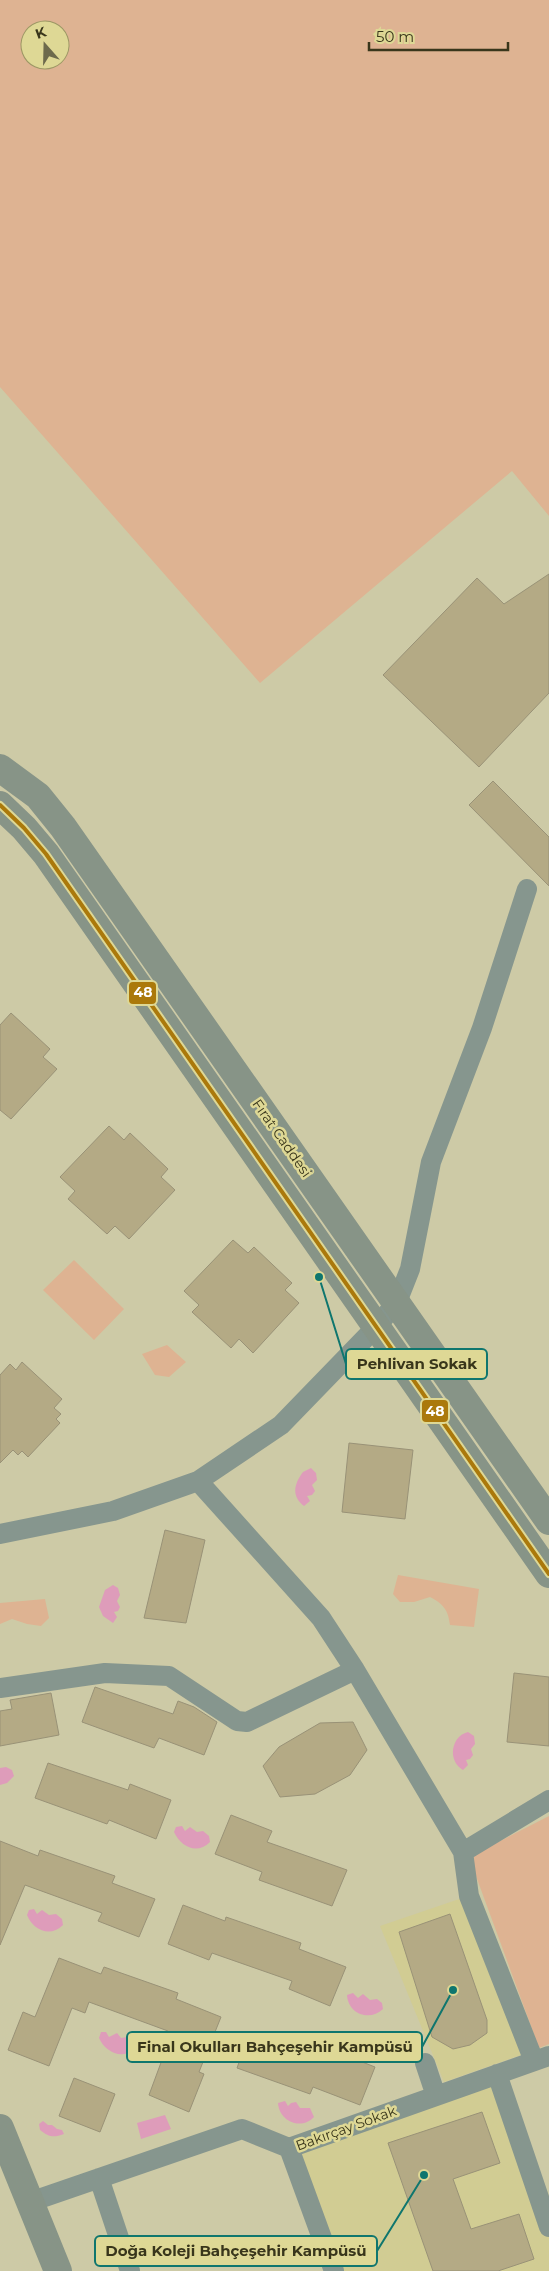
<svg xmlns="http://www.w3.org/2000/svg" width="549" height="2271" font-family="Montserrat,sans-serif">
<rect width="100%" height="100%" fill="#cdcaa6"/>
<path fill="#d1cc93" d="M 468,1896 L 521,2055 L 444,2082 L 380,1926 Z
M 506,2080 L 549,2196 L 549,2271 L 343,2271 L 300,2153 Z"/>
<path fill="#deb392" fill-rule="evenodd" d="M 0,0 L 549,0 L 549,516 L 512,471 L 260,683 L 0,387 ZM 30,30 L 60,30 L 60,60 L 30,60 Z
M 74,1260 L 124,1309 L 94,1340 L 43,1290 Z
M 167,1345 L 186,1362 L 169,1377 L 155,1375 L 142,1354 Z
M 398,1575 L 479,1589 L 474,1627 L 450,1625 C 448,1609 443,1604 430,1597 L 414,1602 L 400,1602 L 393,1594 Z
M 45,1599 L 49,1618 L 41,1626 L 27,1624 L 12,1619 L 0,1624 L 0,1603 Z
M 549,1816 L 549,2044 L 539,2048 L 469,1857 Z"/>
<path fill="#de9cba" d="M 311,1468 L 316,1473 L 317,1480 L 312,1485 L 315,1491 L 312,1495 L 307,1496 L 310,1501 L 304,1506 C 291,1496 294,1484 303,1472 Z
M 113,1585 L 118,1588 L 120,1595 L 117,1601 L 120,1607 L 118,1611 L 114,1612 L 117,1617 L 113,1623 L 103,1616 L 99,1607 L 105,1590 Z
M 468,1732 L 474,1736 L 475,1744 L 471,1749 L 473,1755 L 470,1759 L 466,1760 L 468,1765 L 463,1770 C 447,1761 451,1736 468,1732 Z
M 6,1767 L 12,1770 L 14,1776 L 7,1783 L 0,1785 L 0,1768 Z
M 182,1826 L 185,1831 L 190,1827 L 197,1832 L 203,1831 L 209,1836 L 210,1842 C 197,1855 181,1847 174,1832 L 176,1827 Z
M 34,1909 L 37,1914 L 42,1910 L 49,1915 L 56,1914 L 62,1919 L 63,1925 C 50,1938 33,1930 27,1915 L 29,1910 Z
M 353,1993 L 358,1998 L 363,1994 L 370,2000 L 377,1999 L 382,2003 L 383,2009 C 370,2022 348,2014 347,1995 Z
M 101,2032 L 106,2032 L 109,2037 L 117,2033 L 121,2038 L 128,2037 L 134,2041 L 135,2048 C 123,2061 105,2052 99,2038 Z
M 285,2101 L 288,2106 L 291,2103 L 296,2102 L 300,2108 L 310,2108 L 314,2117 C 301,2131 279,2121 278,2103 Z
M 165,2115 L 171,2129 L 141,2139 L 137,2123 Z
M 43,2121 L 48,2125 L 52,2125 L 57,2129 L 62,2130 L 64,2134 C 53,2138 49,2137 40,2130 L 39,2124 Z"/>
<path fill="#b4aa85" stroke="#999277" d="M 549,574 L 549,693 L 479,767 L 383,675 L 477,578 L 504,604 Z
M 493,781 L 549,837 L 549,886 L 469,805 Z
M 11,1013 L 50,1049 L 43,1057 L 57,1069 L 11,1119 L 0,1110 L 0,1025 Z
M 109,1126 L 124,1140 L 130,1133 L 168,1169 L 161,1177 L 175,1190 L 129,1239 L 115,1226 L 107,1234 L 68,1199 L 75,1191 L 60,1177 Z
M 233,1240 L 248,1253 L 254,1247 L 292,1283 L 285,1290 L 299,1303 L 253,1353 L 239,1339 L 231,1348 L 192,1312 L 199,1305 L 184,1291 Z
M 22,1362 L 62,1399 L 54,1408 L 61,1414 L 56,1419 L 60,1423 L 28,1457 L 22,1451 L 18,1455 L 13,1450 L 0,1463 L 0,1375 L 10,1364 L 16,1370 Z
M 349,1443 L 413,1450 L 405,1519 L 342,1512 Z
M 165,1530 L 205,1540 L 186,1623 L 144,1618 Z
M 514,1673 L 549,1677 L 549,1746 L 507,1742 Z
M 95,1687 L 173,1714 L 178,1701 L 194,1707 L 217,1722 L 204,1755 L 159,1738 L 154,1748 L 82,1722 Z
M 51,1693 L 59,1735 L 0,1746 L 0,1711 L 12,1709 L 10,1700 Z
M 353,1722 L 367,1750 L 350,1775 L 315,1794 L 280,1797 L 263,1766 L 279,1747 L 320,1723 Z
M 48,1763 L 128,1790 L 130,1784 L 171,1800 L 156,1839 L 109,1820 L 107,1824 L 35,1798 Z
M 231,1815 L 272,1831 L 267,1842 L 347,1870 L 332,1906 L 259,1880 L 262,1872 L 215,1854 Z
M 0,1841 L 38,1856 L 40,1850 L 115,1876 L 112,1883 L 155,1899 L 139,1937 L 98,1921 L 102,1913 L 25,1885 L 0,1945 Z
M 183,1905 L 225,1921 L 226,1917 L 301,1943 L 299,1949 L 346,1967 L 330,2006 L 289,1989 L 292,1981 L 212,1953 L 209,1960 L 168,1944 Z
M 450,1914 L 487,2020 L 487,2033 L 470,2045 L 453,2049 L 432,2037 L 399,1932 Z
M 59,1958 L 101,1974 L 104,1967 L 178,1993 L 176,1999 L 221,2017 L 199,2072 L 204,2074 L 189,2112 L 149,2095 L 169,2041 L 164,2039 L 168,2031 L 89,2002 L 85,2013 L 72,2008 L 49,2066 L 8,2050 L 23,2012 L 35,2017 Z
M 250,2032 L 331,2060 L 334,2051 L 375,2067 L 360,2105 L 313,2087 L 310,2094 L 237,2068 Z
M 74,2078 L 115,2094 L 100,2132 L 59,2116 Z
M 482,2112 L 500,2163 L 453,2179 L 471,2229 L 519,2214 L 534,2259 L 498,2271 L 433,2271 L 388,2143 Z"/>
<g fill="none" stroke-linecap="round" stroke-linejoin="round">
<path stroke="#86968e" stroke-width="20" d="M 198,1481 L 321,1618 L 355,1670 L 463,1852 L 469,1896 L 534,2061
M 0,1534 L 113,1511 L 198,1481 L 281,1425 L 376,1327 L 397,1302 L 410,1269 L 431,1162 L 482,1028 L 527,889
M 0,1688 L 105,1673 L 169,1676 L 237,1721 L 247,1722 L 355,1670
M 463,1852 L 549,1800
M 425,2063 L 436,2096
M 497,2074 L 549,2227
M 289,2148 L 334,2271
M 99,2178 L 130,2271
M 30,2202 L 242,2129 L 289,2148 L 549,2056"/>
<path stroke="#879487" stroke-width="28" d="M 0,768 L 38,796 L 63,827 L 549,1521
M 0,805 L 24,828 L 46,854 L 549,1574
M 0,2128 L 58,2271"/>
<g stroke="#ded895" stroke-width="8">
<path id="bus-1" d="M 0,805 L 24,828 L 46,854 L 549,1574"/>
</g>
<use href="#bus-1" stroke="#ab790b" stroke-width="4"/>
</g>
<g text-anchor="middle" stroke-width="5" stroke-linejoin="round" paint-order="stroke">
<g font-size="14" fill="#39361b" stroke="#ded895">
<text transform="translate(282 1138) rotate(55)" y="5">Fırat Caddesi</text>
<text transform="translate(346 2128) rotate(-20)" y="5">Bakırçay Sokak</text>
</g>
</g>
<path fill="none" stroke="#0f766e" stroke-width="2" d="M319 1277L346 1364M453 1990L422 2047M424 2175L377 2251"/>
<g fill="#0f766e" stroke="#ded895" stroke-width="2">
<circle cx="319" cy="1277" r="5"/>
<circle cx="453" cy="1990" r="5"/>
<circle cx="424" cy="2175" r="5"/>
</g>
<g fill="#ded895" stroke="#0f766e" stroke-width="2">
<rect x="346" y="1349" width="141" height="30" rx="5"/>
<rect x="127" y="2032" width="295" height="30" rx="5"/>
<rect x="95" y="2236" width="282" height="30" rx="5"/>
</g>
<g font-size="15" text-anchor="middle" font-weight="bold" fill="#39361b">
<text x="417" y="1369">Pehlivan Sokak</text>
<text x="275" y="2052">Final Okulları Bahçeşehir Kampüsü</text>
<text x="236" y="2256">Doğa Koleji Bahçeşehir Kampüsü</text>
</g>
<g stroke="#ded895" stroke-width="2">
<rect x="128" y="981" width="29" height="24" rx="5" fill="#ab790b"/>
<rect x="421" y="1399" width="28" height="24" rx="5" fill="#ab790b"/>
</g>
<g font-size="14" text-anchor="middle" font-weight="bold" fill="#fff">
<text x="143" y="997">48</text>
<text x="435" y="1416">48</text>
</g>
<g transform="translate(45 45) rotate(340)"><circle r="24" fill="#ded895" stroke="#9c9764"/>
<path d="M0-4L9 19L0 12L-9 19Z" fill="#6d6a4c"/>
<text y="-8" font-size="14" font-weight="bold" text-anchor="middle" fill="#39361b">K</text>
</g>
<path d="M369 42v8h139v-8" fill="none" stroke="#39361b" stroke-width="2.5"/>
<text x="376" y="42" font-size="15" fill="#39361b" stroke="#ded895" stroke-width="4" paint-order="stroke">50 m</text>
</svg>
